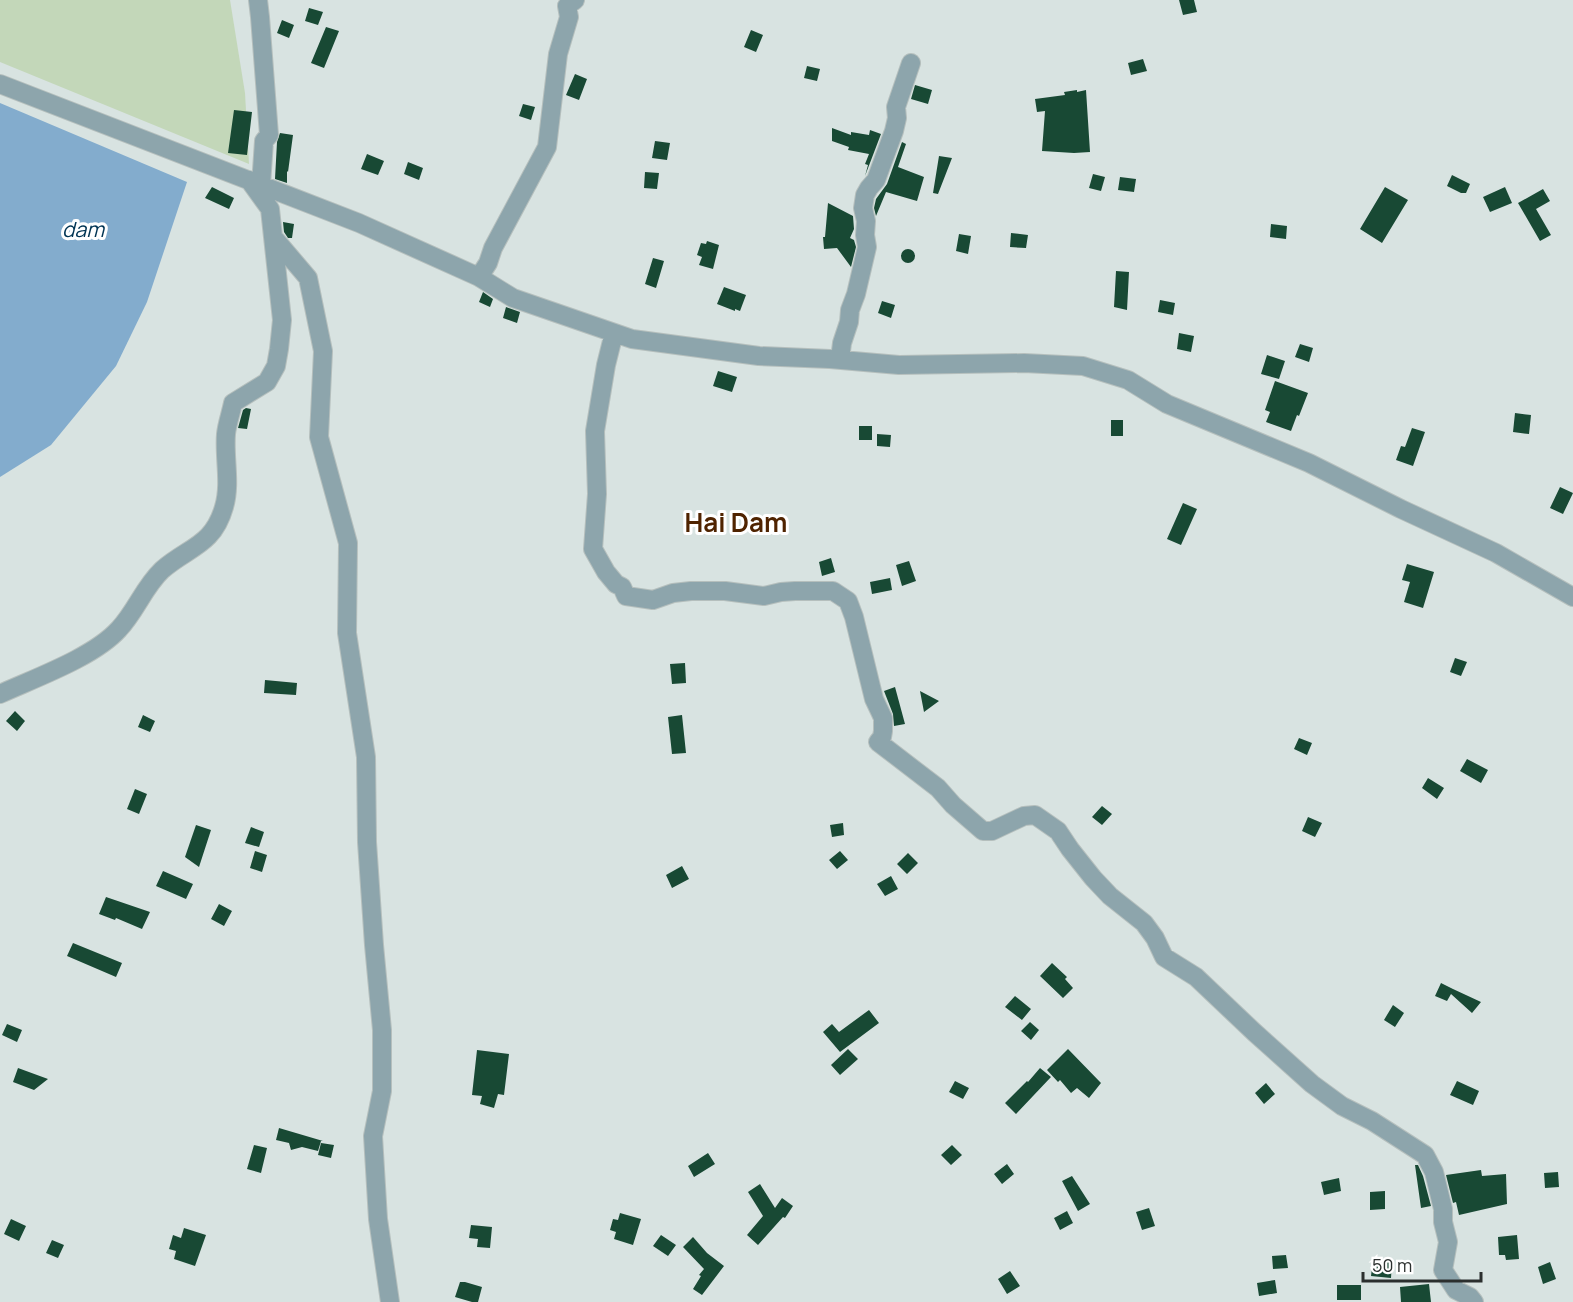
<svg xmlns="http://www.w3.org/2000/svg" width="1573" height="1302" font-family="Manrope,sans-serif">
<rect width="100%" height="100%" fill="#d8e3e1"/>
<path fill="#c3d7b9" d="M 0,0 L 230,0 L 245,93 L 249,164 L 0,62 Z"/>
<path fill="#83accd" d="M 0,103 L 187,182 L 147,302 L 116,366 L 51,445 L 0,477 Z"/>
<path fill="#184934" d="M 1179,0 L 1194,0 L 1197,12 L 1183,15 Z
M 309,8 L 323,12 L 318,25 L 305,21 Z
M 282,20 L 294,25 L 289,38 L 277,33 Z
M 326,27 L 339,31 L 324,68 L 311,63 Z
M 751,30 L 763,35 L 756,52 L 744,47 Z
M 1143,59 L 1147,71 L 1131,75 L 1128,63 Z
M 807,66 L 820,69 L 817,81 L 804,78 Z
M 575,74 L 587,79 L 579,100 L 566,95 Z
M 915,85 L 932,90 L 928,104 L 911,99 Z
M 1077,90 L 1077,92 L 1086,90 L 1090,152 L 1074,153 L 1042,151 L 1045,111 L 1037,112 L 1035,99 L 1065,95 L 1064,92 Z
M 523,104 L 535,107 L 531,120 L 519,116 Z
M 234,110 L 252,112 L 247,155 L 228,153 Z
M 832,128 L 851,135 L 851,132 L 869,135 L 870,130 L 881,134 L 865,176 L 868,165 L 865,164 L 869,154 L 848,150 L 849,147 L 832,141 Z
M 280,133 L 293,135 L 288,172 L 287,171 L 287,183 L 275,179 L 277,142 Z
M 655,141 L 670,143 L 667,160 L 652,158 Z
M 902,142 L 906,144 L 898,167 L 924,177 L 917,201 L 886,192 L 876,216 L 874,208 L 876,199 L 887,184 Z
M 367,154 L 384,161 L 378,175 L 361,169 Z
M 939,156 L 952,158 L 938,194 L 933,193 Z
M 408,162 L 423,168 L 419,180 L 404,174 Z
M 645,172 L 659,173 L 657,189 L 644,188 Z
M 1093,174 L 1105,177 L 1101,191 L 1089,188 Z
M 1452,175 L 1470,184 L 1466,193 L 1461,193 L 1447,186 Z
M 1120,177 L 1136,179 L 1134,192 L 1118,190 Z
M 212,187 L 234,198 L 229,209 L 205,198 Z
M 1385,187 L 1408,200 L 1382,243 L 1360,229 Z
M 1505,187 L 1512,203 L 1490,212 L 1483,197 Z
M 1543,189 L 1550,201 L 1536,209 L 1551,235 L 1540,241 L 1518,203 Z
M 828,203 L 853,216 L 854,229 L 850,238 L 854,240 L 856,247 L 851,267 L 837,248 L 824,249 L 823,237 L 825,237 Z
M 283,222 L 294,224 L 292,238 L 288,238 L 284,232 Z
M 1271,224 L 1287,226 L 1286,239 L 1270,237 Z
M 1011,233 L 1028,235 L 1026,248 L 1010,247 Z
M 959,234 L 971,236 L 968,254 L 956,251 Z
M 707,241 L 719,245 L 713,269 L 699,265 L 702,257 L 697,255 L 701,243 L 706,244 Z
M901 256a7 7 0 1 1 14 0a7 7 0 1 1-14 0Z
M 653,258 L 664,261 L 656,288 L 645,284 Z
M 1116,271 L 1129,272 L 1127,310 L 1114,307 Z
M 724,287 L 746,295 L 740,311 L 735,309 L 735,311 L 717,304 Z
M 483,292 L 493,299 L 490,307 L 479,302 Z
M 1160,300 L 1175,303 L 1173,315 L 1158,312 Z
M 882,301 L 895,305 L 891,318 L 878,313 Z
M 506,307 L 520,312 L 517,323 L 503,318 Z
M 1179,333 L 1194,336 L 1191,352 L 1177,349 Z
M 1300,344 L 1313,348 L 1309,362 L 1295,357 Z
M 1267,355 L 1285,361 L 1279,379 L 1261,374 Z
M 718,371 L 737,377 L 732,392 L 713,386 Z
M 1275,381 L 1308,393 L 1299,416 L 1297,415 L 1291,431 L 1266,422 L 1270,412 L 1265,410 Z
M 246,408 L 251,409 L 247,429 L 238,428 L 243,410 Z
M 1515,413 L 1531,415 L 1529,434 L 1513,432 Z
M 1111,420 L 1123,420 L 1123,436 L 1111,436 Z
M 859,426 L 872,426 L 872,440 L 859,440 Z
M 1412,428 L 1425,432 L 1413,466 L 1396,460 L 1401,446 L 1405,447 Z
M 877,434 L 891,435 L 890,447 L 877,446 Z
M 1560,487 L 1573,493 L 1563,514 L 1550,508 Z
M 1183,503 L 1197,509 L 1181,545 L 1167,539 Z
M 831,558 L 835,572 L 822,576 L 819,562 Z
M 909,561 L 916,581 L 902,586 L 896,565 Z
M 1407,564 L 1434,572 L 1423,608 L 1404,602 L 1410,582 L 1402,580 Z
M 890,578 L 892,590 L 872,594 L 870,582 Z
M 1455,658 L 1467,662 L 1461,676 L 1450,672 Z
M 685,663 L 686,683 L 672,684 L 670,664 Z
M 265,680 L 297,683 L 296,695 L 264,693 Z
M 895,687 L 905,724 L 894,726 L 893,714 L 884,691 Z
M 920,691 L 939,701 L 924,712 Z
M 15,711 L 25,721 L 17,731 L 6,721 Z
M 143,715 L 155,721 L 150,732 L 138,727 Z
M 682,715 L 686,753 L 672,754 L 668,717 Z
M 1299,738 L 1312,743 L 1307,755 L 1294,749 Z
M 1467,759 L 1488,770 L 1481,783 L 1460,771 Z
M 1428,778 L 1444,788 L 1437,799 L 1422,788 Z
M 135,789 L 147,794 L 139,814 L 127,809 Z
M 1102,806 L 1112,814 L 1102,825 L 1092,817 Z
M 1308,817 L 1322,823 L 1315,837 L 1302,831 Z
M 843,823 L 844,835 L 832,837 L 830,825 Z
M 196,825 L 211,830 L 199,867 L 185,857 Z
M 251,827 L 264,832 L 259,847 L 245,843 Z
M 255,851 L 267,855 L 262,872 L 250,868 Z
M 840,851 L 848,860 L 837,869 L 829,860 Z
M 908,853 L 918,863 L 907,874 L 897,864 Z
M 682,866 L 689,879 L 672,888 L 666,875 Z
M 163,871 L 193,884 L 186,899 L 156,886 Z
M 891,876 L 898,889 L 885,896 L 877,884 Z
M 106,897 L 150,912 L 142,929 L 116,918 L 115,920 L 99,914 Z
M 219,904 L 232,911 L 224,926 L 211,919 Z
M 73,943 L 122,963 L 116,977 L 67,956 Z
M 1052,963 L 1067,977 L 1065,979 L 1073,988 L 1063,998 L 1040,976 Z
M 1441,983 L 1453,989 L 1481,1002 L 1472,1013 L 1451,994 L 1447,1001 L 1435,996 Z
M 1015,996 L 1031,1009 L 1022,1020 L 1005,1007 Z
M 1393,1005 L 1404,1013 L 1395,1027 L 1384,1020 Z
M 869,1010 L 879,1023 L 840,1052 L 823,1032 L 832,1024 L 839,1032 Z
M 1030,1022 L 1039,1030 L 1031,1040 L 1021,1031 Z
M 7,1024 L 22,1030 L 17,1042 L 2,1035 Z
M 848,1049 L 858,1059 L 840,1075 L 831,1065 Z
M 1068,1049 L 1101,1083 L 1089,1098 L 1077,1088 L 1071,1093 L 1060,1080 L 1058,1082 L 1047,1070 Z
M 477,1050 L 509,1054 L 504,1095 L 498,1094 L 494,1108 L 480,1104 L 482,1096 L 472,1095 Z
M 18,1068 L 48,1079 L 34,1090 L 13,1082 Z
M 1040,1068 L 1051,1077 L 1016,1114 L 1005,1103 L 1027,1081 L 1028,1082 Z
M 955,1081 L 969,1088 L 963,1099 L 949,1092 Z
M 1457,1081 L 1479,1091 L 1473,1105 L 1450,1095 Z
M 1266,1083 L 1275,1094 L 1264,1104 L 1255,1093 Z
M 279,1128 L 323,1141 L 321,1141 L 318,1151 L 302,1147 L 291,1150 L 289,1143 L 276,1140 Z
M 321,1143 L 334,1145 L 331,1158 L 318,1155 Z
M 254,1145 L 267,1148 L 261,1173 L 247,1169 Z
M 952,1145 L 962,1155 L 951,1165 L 941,1155 Z
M 708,1153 L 715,1164 L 694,1177 L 688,1166 Z
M 1007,1164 L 1014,1174 L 1002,1184 L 994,1174 Z
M 1415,1165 L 1418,1165 L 1423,1176 L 1431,1206 L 1421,1208 Z
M 1481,1170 L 1482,1176 L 1506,1174 L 1507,1204 L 1459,1215 L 1456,1202 L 1453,1203 L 1446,1175 Z
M 1558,1172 L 1559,1187 L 1545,1188 L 1544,1173 Z
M 1072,1176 L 1090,1204 L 1078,1211 L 1062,1181 Z
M 1339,1178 L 1341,1191 L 1324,1195 L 1321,1182 Z
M 760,1184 L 775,1208 L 782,1198 L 793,1206 L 785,1218 L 783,1217 L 758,1245 L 747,1235 L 763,1216 L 748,1192 Z
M 1385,1191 L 1385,1209 L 1370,1210 L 1370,1192 Z
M 1149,1208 L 1155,1226 L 1142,1230 L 1136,1212 Z
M 1067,1211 L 1073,1223 L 1060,1230 L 1054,1218 Z
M 620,1213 L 641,1219 L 633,1245 L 614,1239 L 616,1232 L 610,1230 L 613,1219 L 618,1220 Z
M 11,1219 L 26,1226 L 19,1241 L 4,1234 Z
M 471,1225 L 492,1227 L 490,1248 L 477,1247 L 478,1239 L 469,1238 Z
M 184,1228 L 206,1235 L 195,1266 L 174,1259 L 176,1251 L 169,1249 L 173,1235 L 181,1238 Z
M 661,1235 L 676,1245 L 668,1256 L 653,1246 Z
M 1517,1235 L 1519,1259 L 1506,1260 L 1505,1255 L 1499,1255 L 1498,1237 Z
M 693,1237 L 707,1253 L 724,1266 L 702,1295 L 693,1289 L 701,1276 L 699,1275 L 704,1269 L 683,1247 Z
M 52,1240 L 64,1245 L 58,1258 L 46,1253 Z
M 1286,1255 L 1288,1268 L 1273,1269 L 1272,1256 Z
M 1373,1260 L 1392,1262 L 1391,1278 L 1371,1276 Z
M 1550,1262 L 1556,1279 L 1543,1284 L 1538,1267 Z
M 1010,1271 L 1020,1286 L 1007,1294 L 998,1279 Z
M 1275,1280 L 1277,1293 L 1259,1296 L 1257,1283 Z
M 460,1282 L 465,1282 L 482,1287 L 478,1302 L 472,1302 L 455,1297 Z
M 1429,1284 L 1431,1302 L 1401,1302 L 1400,1287 Z
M 1337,1285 L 1361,1285 L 1361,1300 L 1337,1300 Z"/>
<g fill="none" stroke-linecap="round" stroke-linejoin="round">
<g stroke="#b5bfbd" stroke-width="20">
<path id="minor" d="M 258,0 L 260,17 L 269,135 L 264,141 L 261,185
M 0,84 L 359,223 L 479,277 L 513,298 L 632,339 L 759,356 L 830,359 L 899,365 L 1024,363 L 1083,366 L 1128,380 L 1167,404 L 1309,463 L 1401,509 L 1496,553 L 1573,597
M 274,238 L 308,278 L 323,351 L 319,437 L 348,543 L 347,633 L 366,757 L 367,842 L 374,945 L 382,1030 L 382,1091 L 373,1136 L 378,1219 L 390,1302
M 479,277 L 488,263 L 493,248 L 547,147 L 558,54 L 569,17 L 567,6 L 575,0
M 614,333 L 606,365 L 595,431 L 597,494 L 593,549 L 606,572 L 616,584 L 622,587 L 626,596 L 653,600 L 673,593 L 691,591 L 725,591 L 764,596 L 781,592 L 795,591 L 833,591 L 848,601 L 854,617 L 874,699 L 883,718 L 883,731 L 882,737 L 878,742 L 938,788 L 953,805 L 983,831 L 992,831 L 1024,816 L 1035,815 L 1058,831 L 1070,849 L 1093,878 L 1110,896 L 1144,923 L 1155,938 L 1164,957 L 1196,977 L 1254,1032 L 1312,1084 L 1342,1106 L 1372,1121 L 1425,1155 L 1434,1172 L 1443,1209 L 1443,1222 L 1448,1242 L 1443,1270 L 1456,1290 L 1470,1297 L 1474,1302
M 840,359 L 842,343 L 849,322 L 850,310 L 856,294 L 867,247 L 865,235 L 866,221 L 863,208 L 865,195 L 869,188 L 876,180 L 894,131 L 897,118 L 896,107 L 911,63
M 0,694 C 35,678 94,657 119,629 C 136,611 144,587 162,570 C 188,547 213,546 224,507 C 231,484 224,458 226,434 C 227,424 231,413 233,403 L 267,382 L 276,366 L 279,349 L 282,320 L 270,209 L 249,180"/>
</g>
<use href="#minor" stroke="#8da5ac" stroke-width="18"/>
</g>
<g text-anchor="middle" stroke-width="6" stroke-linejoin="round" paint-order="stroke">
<g font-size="21" font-style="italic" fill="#003453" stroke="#fff">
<text x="83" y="237">dam</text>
</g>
<g font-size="26" font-weight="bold" fill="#4f2300" stroke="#fff">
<text x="736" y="532">Hai Dam</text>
</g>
</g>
<path d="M1363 1272v9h118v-9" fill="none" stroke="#2b2f2e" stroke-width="3"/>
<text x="1372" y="1272" font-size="18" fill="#2b2f2e" stroke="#ffffff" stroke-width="4.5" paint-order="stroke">50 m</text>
</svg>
